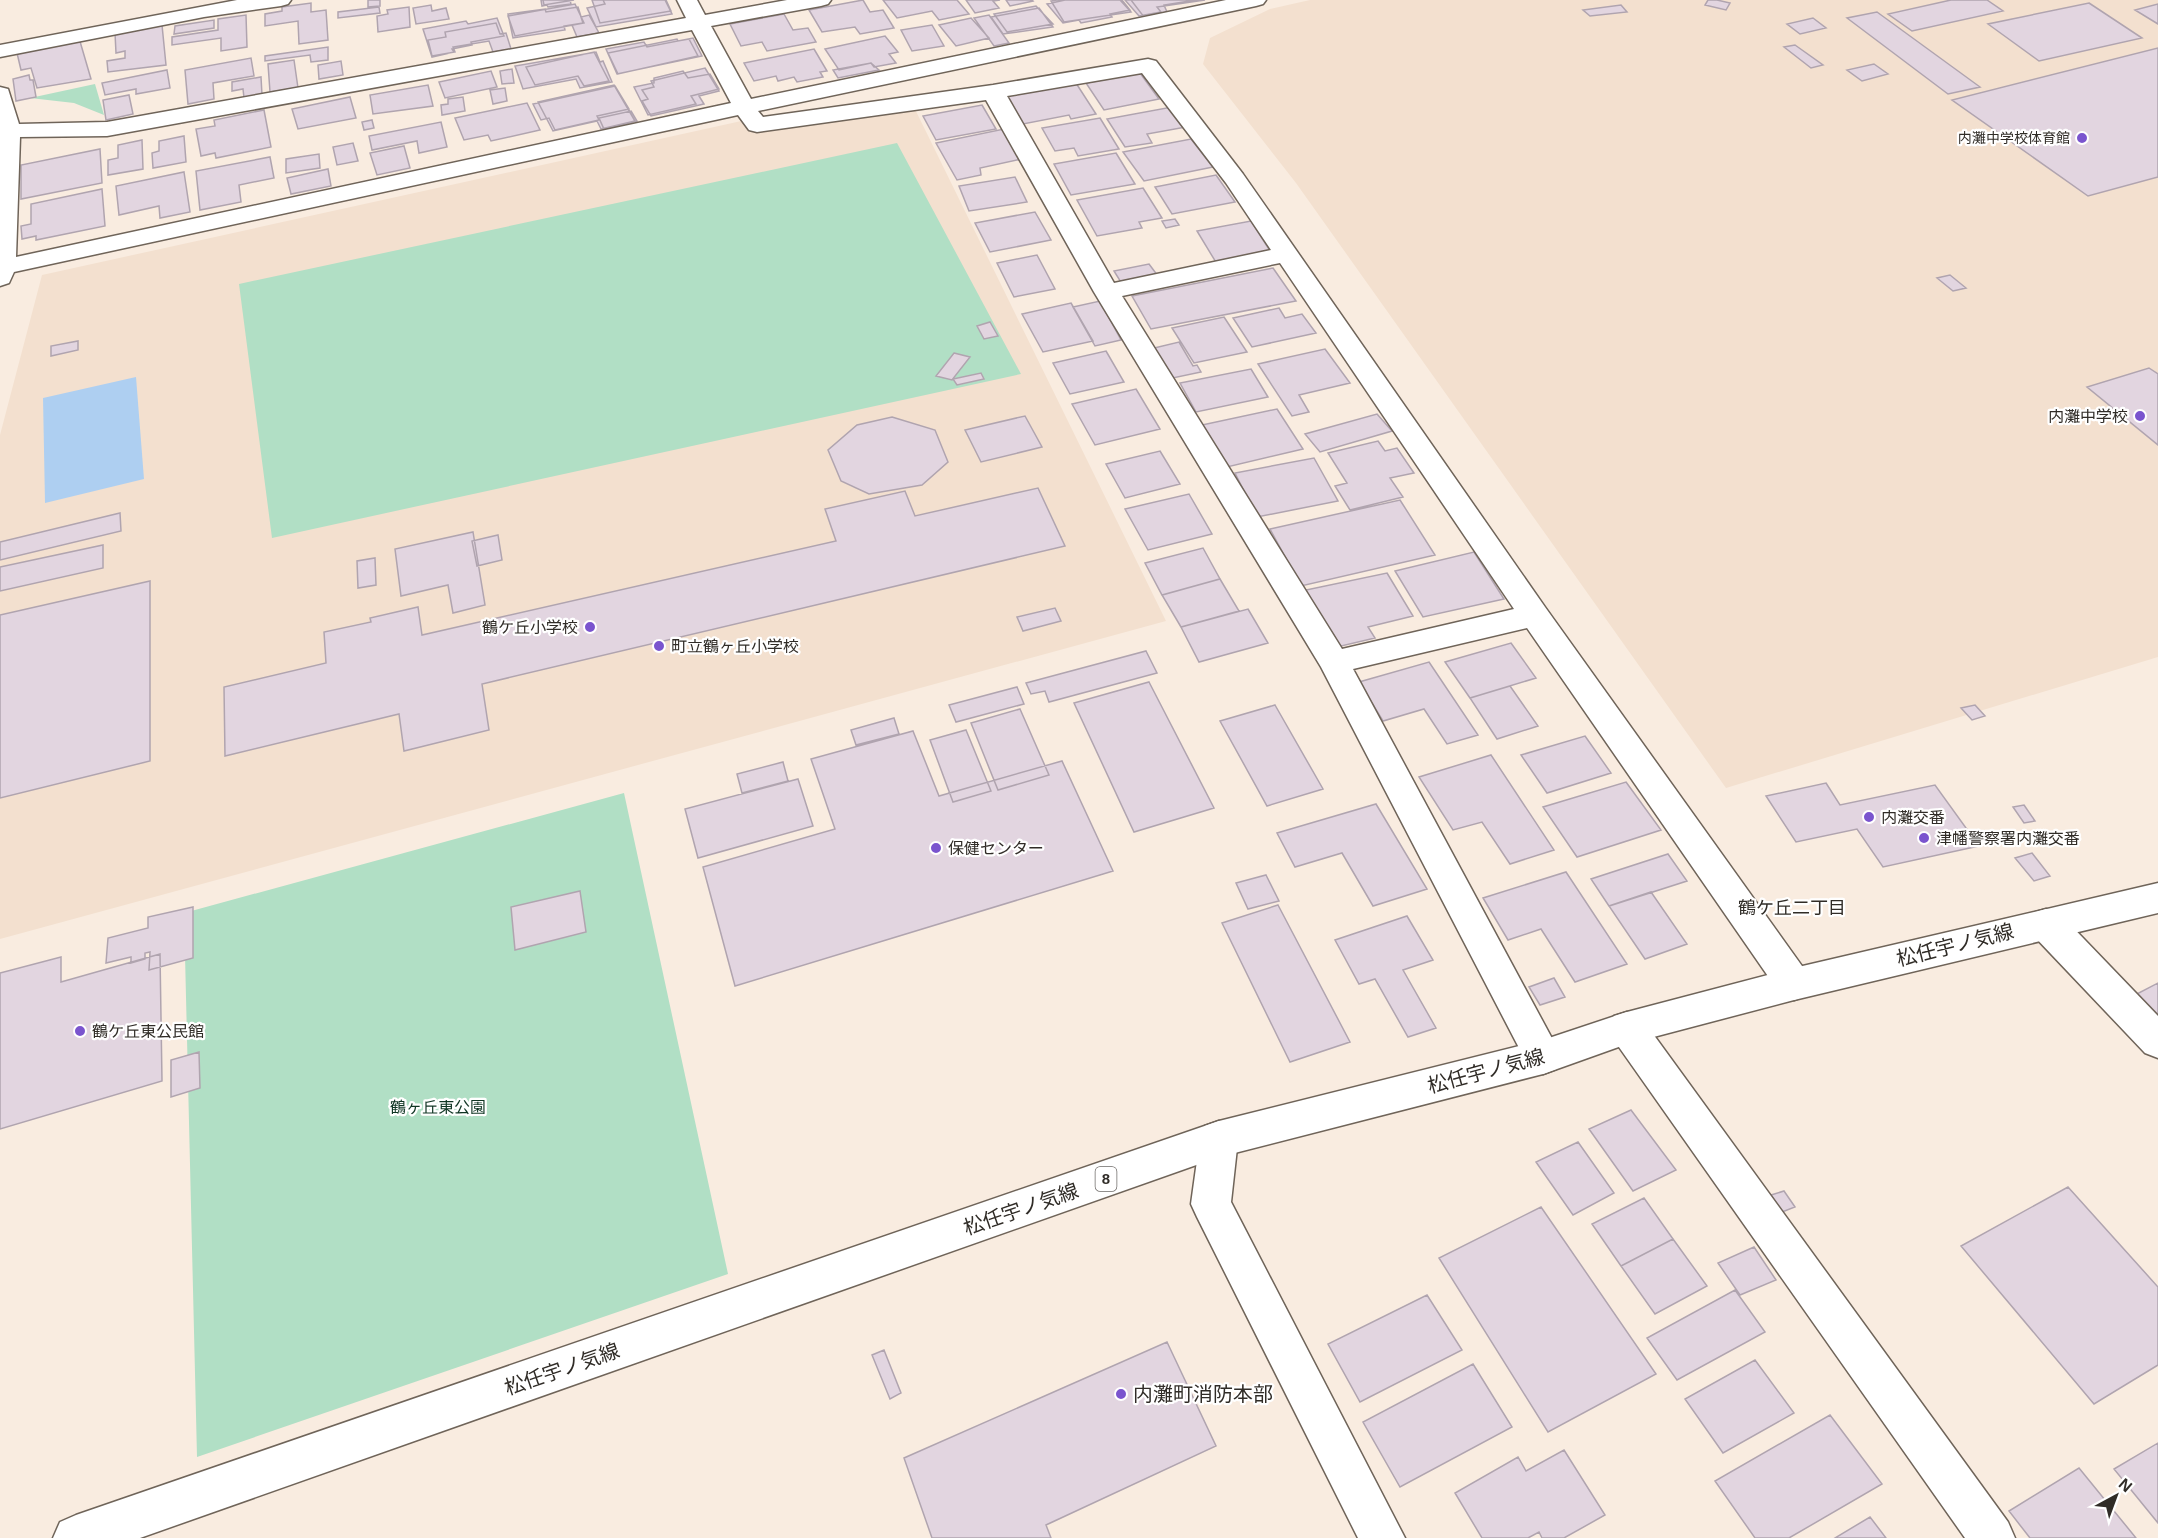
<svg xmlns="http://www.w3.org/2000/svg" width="2158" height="1538" font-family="Helvetica,'Noto Sans JP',sans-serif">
<rect width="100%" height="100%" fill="#f9ece0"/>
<path fill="#f3e0cf" d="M 1310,0 L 2158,0 L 2158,657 L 1726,788 L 1296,183 L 1203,64 L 1210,38 L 1270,9 Z
M 910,99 L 1166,621 L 0,939 L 0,435 L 42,275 L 769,115 Z"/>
<path fill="#b1dfc5" d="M 95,84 L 104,115 L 74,103 L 30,98 Z
M 897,143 L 1021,374 L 272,538 L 239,284 Z
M 624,793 L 728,1274 L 197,1457 L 184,913 Z"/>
<path fill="#aecff1" d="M 136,377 L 144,479 L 45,503 L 43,398 Z"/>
<path fill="#e2d5e0" stroke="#b0a4af" stroke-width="1.5" d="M 368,0 L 380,0 L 380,6 L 368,7 Z
M 541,0 L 570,0 L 571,4 L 548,7 L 547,5 L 542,6 Z
M 543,0 L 574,0 L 544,5 Z
M 592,0 L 666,0 L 671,11 L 600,23 Z
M 603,0 L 665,0 L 672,14 L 596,27 L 587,8 L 605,4 Z
M 863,0 L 870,12 L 883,10 L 894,28 L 860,34 L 855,27 L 822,32 L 809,10 Z
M 883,0 L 957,0 L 969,14 L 939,20 L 932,11 L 897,18 Z
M 966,0 L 1000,0 L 993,1 L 999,8 L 975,13 Z
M 1006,0 L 1032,0 L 1033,1 L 1010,6 Z
M 1057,0 L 1120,0 L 1131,12 L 1064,22 L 1051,1 Z
M 1065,0 L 1122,0 L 1130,10 L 1110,14 L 1112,17 L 1081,23 L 1079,20 L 1063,23 L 1047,4 Z
M 1125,0 L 1205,0 L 1157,7 L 1161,12 L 1139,16 Z
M 1131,0 L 1196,0 L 1164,5 L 1167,12 L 1144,17 Z
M 1708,0 L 1717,0 L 1730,3 L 1726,10 L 1705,5 Z
M 1951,0 L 1987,0 L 2003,11 L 1912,31 L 1888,14 Z
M 311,3 L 311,12 L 326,10 L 328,40 L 299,44 L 298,21 L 265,26 L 265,14 L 282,11 L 282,7 Z
M 2089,3 L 2142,38 L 2039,61 L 1988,24 Z
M 575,4 L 584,23 L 515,36 L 508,16 Z
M 2158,4 L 2158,24 L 2135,10 Z
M 431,5 L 432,11 L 446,8 L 449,19 L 416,24 L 413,8 Z
M 1621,5 L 1627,12 L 1590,16 L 1583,10 Z
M 1036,6 L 1053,24 L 1007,32 L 994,14 Z
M 379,7 L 380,13 L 338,18 L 338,12 Z
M 409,7 L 410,27 L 378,32 L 377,16 L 388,14 L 387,10 Z
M 578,7 L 583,23 L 564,26 L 565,30 L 513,38 L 508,14 L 545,9 L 546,12 Z
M 1039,8 L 1053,27 L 1003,34 L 991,17 Z
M 1877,12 L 1980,87 L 1948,94 L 1847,18 Z
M 784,14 L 793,30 L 808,28 L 816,42 L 767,51 L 762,42 L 741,46 L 730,24 Z
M 246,15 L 247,47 L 221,51 L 221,38 L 172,45 L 172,37 L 218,30 L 218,19 Z
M 589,15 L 599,33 L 577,37 L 572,25 L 583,23 L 581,17 Z
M 989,15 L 1009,43 L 994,46 L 974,18 Z
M 497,18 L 504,36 L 471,42 L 472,45 L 452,49 L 454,52 L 432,57 L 423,29 L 466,21 L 468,24 Z
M 971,18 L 989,38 L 956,46 L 939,25 Z
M 1813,18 L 1826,28 L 1800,34 L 1787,24 Z
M 214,20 L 214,28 L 174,34 L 175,26 Z
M 496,23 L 500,34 L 506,33 L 511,49 L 493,52 L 489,41 L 453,47 L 455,52 L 432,56 L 428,40 L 446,37 L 445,32 Z
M 162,25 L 166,65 L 108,72 L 107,61 L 125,58 L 125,51 L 116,53 L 115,33 Z
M 932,25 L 944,46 L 912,51 L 901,30 Z
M 885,36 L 898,52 L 889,54 L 896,63 L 874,67 L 871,63 L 839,70 L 825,49 Z
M 79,38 L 91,79 L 37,88 L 31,68 L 21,70 L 17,53 Z
M 693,38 L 702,56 L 617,74 L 606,49 L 644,42 L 647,47 Z
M 677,39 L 678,41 L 689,39 L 698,56 L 618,74 L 608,53 Z
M 1795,45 L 1823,65 L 1811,68 L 1784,47 Z
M 328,47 L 328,60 L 311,62 L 310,55 L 265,61 L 265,56 Z
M 2158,48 L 2158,177 L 2088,196 L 1952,100 Z
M 814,49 L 827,71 L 820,72 L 823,77 L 797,82 L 794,77 L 778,81 L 776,76 L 754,81 L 744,63 Z
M 594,52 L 609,81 L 584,86 L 578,76 L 535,85 L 526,67 Z
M 596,52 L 600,62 L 603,61 L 612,82 L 580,88 L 576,79 L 523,89 L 515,66 Z
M 251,58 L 254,76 L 213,83 L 214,99 L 188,104 L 185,70 Z
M 294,60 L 298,88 L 270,92 L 268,64 Z
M 341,61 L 343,75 L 319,79 L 318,65 Z
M 871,63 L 879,70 L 838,78 L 833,70 Z
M 1874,64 L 1888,74 L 1862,81 L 1847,70 Z
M 705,68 L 719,91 L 699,96 L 704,104 L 651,116 L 642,101 L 648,99 L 642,90 L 654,87 L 651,81 Z
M 512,69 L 514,83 L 502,84 L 500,71 Z
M 167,70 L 170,88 L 136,94 L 136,89 L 105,95 L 102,83 Z
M 491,71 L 497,87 L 445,98 L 439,82 Z
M 683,71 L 688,78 L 710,74 L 719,89 L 691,96 L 696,104 L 648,115 L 634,87 L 654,83 L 654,78 Z
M 1140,73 L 1159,99 L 1104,110 L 1086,83 Z
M 29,75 L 30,80 L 33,80 L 36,97 L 16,101 L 13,79 Z
M 261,77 L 262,95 L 244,98 L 243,89 L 232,91 L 232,82 Z
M 1074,80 L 1096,114 L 1071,119 L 1069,115 L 1023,124 L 1005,92 Z
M 428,85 L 433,106 L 373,114 L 370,95 Z
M 614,85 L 635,121 L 601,129 L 597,121 L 553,131 L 538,102 Z
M 615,86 L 629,109 L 597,116 L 599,120 L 555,130 L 549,118 L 541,120 L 533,104 Z
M 505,88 L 507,101 L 493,104 L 490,90 Z
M 129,95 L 133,114 L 106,120 L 103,100 Z
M 350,97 L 356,118 L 298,129 L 292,109 Z
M 463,97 L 465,111 L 442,115 L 441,105 L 448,104 L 448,99 Z
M 527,103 L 540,130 L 491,141 L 488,135 L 464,140 L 455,118 Z
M 982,105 L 996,129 L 936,140 L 923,116 Z
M 1172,107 L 1186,127 L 1147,134 L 1152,143 L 1125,147 L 1107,119 Z
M 264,110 L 271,147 L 216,158 L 215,153 L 201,156 L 196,129 L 215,126 L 214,120 Z
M 631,111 L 637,121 L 604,129 L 599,118 Z
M 1100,118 L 1119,149 L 1078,156 L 1074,148 L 1055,151 L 1042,128 Z
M 372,120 L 374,128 L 364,130 L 362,122 Z
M 441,122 L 447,147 L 419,153 L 417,141 L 372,150 L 369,136 Z
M 1004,129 L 1022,159 L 980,168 L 981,175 L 957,180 L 936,143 Z
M 184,136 L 186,162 L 153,168 L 152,153 L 159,151 L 159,141 Z
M 1191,139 L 1213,167 L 1144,181 L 1123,152 Z
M 142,140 L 143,169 L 108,175 L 108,160 L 118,158 L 118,145 Z
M 353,143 L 358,161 L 337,165 L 333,147 Z
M 404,146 L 410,168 L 377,175 L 370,153 Z
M 100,149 L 102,183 L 21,199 L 21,165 Z
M 1116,153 L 1135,184 L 1071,195 L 1054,164 Z
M 319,154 L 320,168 L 286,173 L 286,159 Z
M 270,157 L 274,178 L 239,185 L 241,202 L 200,210 L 196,171 Z
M 328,169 L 331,186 L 291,194 L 287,178 Z
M 184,172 L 190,212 L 160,218 L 159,206 L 119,215 L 116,186 Z
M 1216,175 L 1235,202 L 1172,214 L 1155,187 Z
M 1015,177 L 1027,202 L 969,211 L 959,186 Z
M 1143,188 L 1162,218 L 1139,222 L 1142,228 L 1097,236 L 1077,200 Z
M 102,189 L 105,226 L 36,240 L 36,236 L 22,239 L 21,226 L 31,224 L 31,204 Z
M 1035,212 L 1051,240 L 990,252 L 975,223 Z
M 1175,219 L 1179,225 L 1166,228 L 1162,221 Z
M 1251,221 L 1272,254 L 1217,264 L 1197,231 Z
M 1037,255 L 1055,289 L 1014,297 L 997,263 Z
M 1149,264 L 1158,276 L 1122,284 L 1114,271 Z
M 1273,268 L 1296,301 L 1151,329 L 1132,296 Z
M 1950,275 L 1966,288 L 1953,291 L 1937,278 Z
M 1100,301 L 1121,340 L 1095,346 L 1073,307 Z
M 1071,303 L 1093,341 L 1043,352 L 1022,314 Z
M 1279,308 L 1285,318 L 1302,314 L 1316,333 L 1252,347 L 1233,318 Z
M 1224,317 L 1247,352 L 1194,363 L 1172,328 Z
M 990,322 L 998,336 L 984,339 L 977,326 Z
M 78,341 L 78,350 L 51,356 L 51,346 Z
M 1179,342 L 1193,366 L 1197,365 L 1201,372 L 1168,379 L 1150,349 Z
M 1325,349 L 1350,383 L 1299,395 L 1309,412 L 1292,416 L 1258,364 Z
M 1106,351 L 1124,382 L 1070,394 L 1053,363 Z
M 954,353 L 970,357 L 952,380 L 936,376 Z
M 2149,368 L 2158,374 L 2158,445 L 2087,387 Z
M 1251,369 L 1268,397 L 1196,412 L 1180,383 Z
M 981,373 L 984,379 L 957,385 L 953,379 Z
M 1136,389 L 1160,429 L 1095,445 L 1072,404 Z
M 1277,409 L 1303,449 L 1227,467 L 1202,425 Z
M 1377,414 L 1392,431 L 1320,452 L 1305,434 Z
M 1025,416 L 1042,447 L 981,462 L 965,430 Z
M 892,417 L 935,430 L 948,462 L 922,485 L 869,494 L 841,481 L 828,450 L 857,425 Z
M 1378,441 L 1385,451 L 1397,448 L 1414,473 L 1390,478 L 1403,497 L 1350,510 L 1335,486 L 1347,483 L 1328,453 Z
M 1160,451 L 1180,484 L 1125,498 L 1106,464 Z
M 1314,458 L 1338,501 L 1257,517 L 1235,473 Z
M 1038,488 L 1065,546 L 482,684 L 489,730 L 404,751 L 399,714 L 225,756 L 224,687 L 326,663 L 324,632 L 371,622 L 370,618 L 418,607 L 422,635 L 836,541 L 825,509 L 905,491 L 915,516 Z
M 1189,494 L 1212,534 L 1148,550 L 1125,509 Z
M 1400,500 L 1435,555 L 1301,586 L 1270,529 Z
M 120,513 L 121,531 L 0,560 L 0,542 Z
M 473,532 L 485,605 L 453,613 L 448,585 L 401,596 L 395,549 Z
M 498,535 L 502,560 L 477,566 L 472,541 Z
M 103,545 L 103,568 L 0,591 L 0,567 Z
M 1203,548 L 1220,579 L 1162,595 L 1145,563 Z
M 1474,552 L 1504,599 L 1423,617 L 1395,571 Z
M 375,558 L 376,585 L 358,588 L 357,561 Z
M 1387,573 L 1413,616 L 1368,627 L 1375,638 L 1337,647 L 1306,590 Z
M 1220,579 L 1239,611 L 1181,627 L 1162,595 Z
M 150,581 L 150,761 L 0,798 L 0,615 Z
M 1055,608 L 1061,621 L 1023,631 L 1017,617 Z
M 1248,609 L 1268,643 L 1199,662 L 1181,627 Z
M 1511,643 L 1536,678 L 1470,698 L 1445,662 Z
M 1146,651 L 1157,673 L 1049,702 L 1045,691 L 1031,694 L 1026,683 Z
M 1429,662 L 1478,735 L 1447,744 L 1424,709 L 1383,721 L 1359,682 Z
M 1149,682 L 1214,808 L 1134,832 L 1074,703 Z
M 1510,686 L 1538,726 L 1497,739 L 1470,698 Z
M 1017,687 L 1024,704 L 956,722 L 949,705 Z
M 1275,705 L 1323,789 L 1267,806 L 1220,721 Z
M 1975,705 L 1985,716 L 1972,720 L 1961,708 Z
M 1020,709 L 1049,775 L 998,790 L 971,723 Z
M 894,718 L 899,734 L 856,745 L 851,730 Z
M 966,730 L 991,791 L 953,802 L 930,740 Z
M 913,731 L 939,796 L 1062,761 L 1113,871 L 735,986 L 703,867 L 835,829 L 811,759 Z
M 1585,736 L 1611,773 L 1547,793 L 1521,755 Z
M 1491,755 L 1554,850 L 1510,864 L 1482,822 L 1453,830 L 1419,777 Z
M 783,762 L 788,781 L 742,793 L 737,774 Z
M 798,779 L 813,826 L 698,858 L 685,809 Z
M 1626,782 L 1661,830 L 1577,857 L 1543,807 Z
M 1826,783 L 1840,805 L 1935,785 L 1979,846 L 1883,867 L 1857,829 L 1796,842 L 1766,796 Z
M 1376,804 L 1427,889 L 1373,906 L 1342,853 L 1295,867 L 1277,833 Z
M 2024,805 L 2035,821 L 2024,823 L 2013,807 Z
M 2032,853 L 2050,876 L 2034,881 L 2015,858 Z
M 1668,854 L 1687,881 L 1609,906 L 1591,879 Z
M 1566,872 L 1627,964 L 1575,982 L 1541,929 L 1508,940 L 1483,898 Z
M 1266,875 L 1279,901 L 1248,909 L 1236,883 Z
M 580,891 L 586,932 L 515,950 L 511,907 Z
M 1651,892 L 1687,944 L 1645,959 L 1609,906 Z
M 1278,905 L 1350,1042 L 1290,1062 L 1222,923 Z
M 193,907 L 193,958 L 149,970 L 150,952 L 145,953 L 145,959 L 131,963 L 131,957 L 106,963 L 108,938 L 148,928 L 148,917 Z
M 1407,916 L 1433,960 L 1403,970 L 1436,1028 L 1408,1037 L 1375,979 L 1359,984 L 1335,940 Z
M 160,954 L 162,1081 L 0,1129 L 0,973 L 61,957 L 61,982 Z
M 1554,978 L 1565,997 L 1540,1005 L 1529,987 Z
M 2158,983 L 2158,1020 L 2133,996 Z
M 199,1052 L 200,1088 L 171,1097 L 171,1060 Z
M 1631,1110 L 1676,1170 L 1633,1191 L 1589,1129 Z
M 1578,1142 L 1614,1193 L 1573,1215 L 1536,1162 Z
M 2068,1187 L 2158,1287 L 2158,1365 L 2094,1404 L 1961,1246 Z
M 1784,1191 L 1795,1207 L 1782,1212 L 1771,1195 Z
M 1644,1198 L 1673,1239 L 1621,1266 L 1592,1224 Z
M 1541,1207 L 1656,1374 L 1548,1432 L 1439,1258 Z
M 1673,1239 L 1707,1286 L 1655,1314 L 1621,1266 Z
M 1754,1247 L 1776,1280 L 1740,1295 L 1718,1263 Z
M 1735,1290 L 1765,1332 L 1677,1380 L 1647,1338 Z
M 1427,1295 L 1462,1350 L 1360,1402 L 1328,1344 Z
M 1167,1342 L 1216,1446 L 1046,1525 L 1051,1538 L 932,1538 L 904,1458 Z
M 884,1350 L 901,1393 L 890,1399 L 872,1355 Z
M 1755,1360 L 1794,1413 L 1723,1453 L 1685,1399 Z
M 1473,1364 L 1512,1427 L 1400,1487 L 1363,1422 Z
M 1830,1415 L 1882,1484 L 1789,1538 L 1755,1538 L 1715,1481 Z
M 2158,1443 L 2158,1523 L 2114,1469 Z
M 1564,1450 L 1605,1515 L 1564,1538 L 1542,1538 L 1539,1532 L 1528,1538 L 1482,1538 L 1455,1493 L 1518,1457 L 1526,1471 Z
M 2079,1468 L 2136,1538 L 2030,1538 L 2009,1511 Z
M 1870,1517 L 1886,1538 L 1835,1538 Z"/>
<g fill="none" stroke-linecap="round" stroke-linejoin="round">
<g stroke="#6f6459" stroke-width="3">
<path id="street" d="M 237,0 L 291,0 L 288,4 L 281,6 L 204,17 L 0,57 L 0,45 Z
M 677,0 L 697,0 L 705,15 L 787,0 L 831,0 L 828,4 L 821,6 L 711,26 L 751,99 L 1226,0 L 1266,0 L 1263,4 L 1256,6 L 758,111 L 763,117 L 993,85 L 1148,59 L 1156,61 L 1243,174 L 1545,607 L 1807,973 L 1812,984 L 1807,995 L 1794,1000 L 1781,995 L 1527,628 L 1353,669 L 1562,1057 L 1556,1069 L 1543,1074 L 1530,1069 L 1321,667 L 1094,292 L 986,100 L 757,132 L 749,130 L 738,115 L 14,272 L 9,283 L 0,286 L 0,87 L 8,89 L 19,124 L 107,122 L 686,18 ZM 692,30 L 731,103 L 16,257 L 20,137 L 107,136 ZM 1142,73 L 1226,183 L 1271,250 L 1114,283 L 1007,96 ZM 1280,263 L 1514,609 L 1342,649 L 1122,296 Z
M 2046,909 L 2059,913 L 2158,1016 L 2158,1058 L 2145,1053 L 2033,935 L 2028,924 L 2033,913 Z
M 1627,1012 L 1640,1016 L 2008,1522 L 2015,1538 L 1965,1538 L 1614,1040 L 1608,1028 L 1614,1016 Z
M 1219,1121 L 1233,1126 L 1238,1139 L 1231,1202 L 1405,1538 L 1358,1538 L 1197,1217 L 1191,1204 L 1200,1139 L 1205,1126 Z"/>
</g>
<g stroke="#6f6459" stroke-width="3">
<path id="primary" d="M 2158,883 L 2158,913 L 1794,1000 L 1627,1044 L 1543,1074 L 1219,1157 L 140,1538 L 53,1538 L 60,1522 L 76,1515 L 1219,1121 L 1543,1040 L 1627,1012 L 1794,968 Z"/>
</g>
<use href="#street" fill="#fff" fill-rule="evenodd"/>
<use href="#primary" fill="#fff" fill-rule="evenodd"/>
</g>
<g fill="#7a54ce" stroke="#fff" stroke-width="2">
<circle cx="2082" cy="138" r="6"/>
<circle cx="2140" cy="416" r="6"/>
<circle cx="590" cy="627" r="6"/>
<circle cx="659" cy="646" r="6"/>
<circle cx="1869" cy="817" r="6"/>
<circle cx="1924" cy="838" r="6"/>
<circle cx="936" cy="848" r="6"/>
<circle cx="80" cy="1031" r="6"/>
<circle cx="1121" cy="1394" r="6"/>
</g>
<g text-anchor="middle" stroke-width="4.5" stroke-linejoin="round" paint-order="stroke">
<g font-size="14" fill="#302c27" stroke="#fff" text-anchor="end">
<text x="2070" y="143">内灘中学校体育館</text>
</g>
<rect fill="#fff" stroke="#6e6b68" stroke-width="1.5" x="1095.5" y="1167" width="21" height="24" rx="4.5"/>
<g font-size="15" font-weight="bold" fill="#302c27">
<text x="1106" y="1184">8</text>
</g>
<g font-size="16" fill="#302c27" stroke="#fff" text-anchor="start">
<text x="2128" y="422" text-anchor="end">内灘中学校</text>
<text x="578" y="633" text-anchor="end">鶴ケ丘小学校</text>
<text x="671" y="652">町立鶴ヶ丘小学校</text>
<text x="1881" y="823">内灘交番</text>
<text x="1936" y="844">津幡警察署内灘交番</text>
<text x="948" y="854">保健センター</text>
<text x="92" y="1037">鶴ケ丘東公民館</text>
</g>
<g font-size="16" fill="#0f3523" stroke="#fff">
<text x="438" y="1113">鶴ヶ丘東公園</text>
</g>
<g font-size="18" fill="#302c27" stroke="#fff">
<text x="1792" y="914">鶴ケ丘二丁目</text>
</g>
<g font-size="20" fill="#302c27" stroke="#fff">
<text transform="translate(1955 945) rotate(-14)" y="7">松任宇ノ気線</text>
<text transform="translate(1486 1071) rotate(-15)" y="7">松任宇ノ気線</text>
<text transform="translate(1021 1209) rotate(-19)" y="7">松任宇ノ気線</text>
<text transform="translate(562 1369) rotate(-19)" y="7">松任宇ノ気線</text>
</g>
<g font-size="20" fill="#302c27" stroke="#fff" text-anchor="start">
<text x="1133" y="1401">内灘町消防本部</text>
</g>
</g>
<g transform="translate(2116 1496) rotate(41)" stroke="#ffffff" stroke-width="4.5" paint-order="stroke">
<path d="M0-4.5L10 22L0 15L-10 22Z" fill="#302c27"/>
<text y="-9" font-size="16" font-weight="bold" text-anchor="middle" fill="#302c27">N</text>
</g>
</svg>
